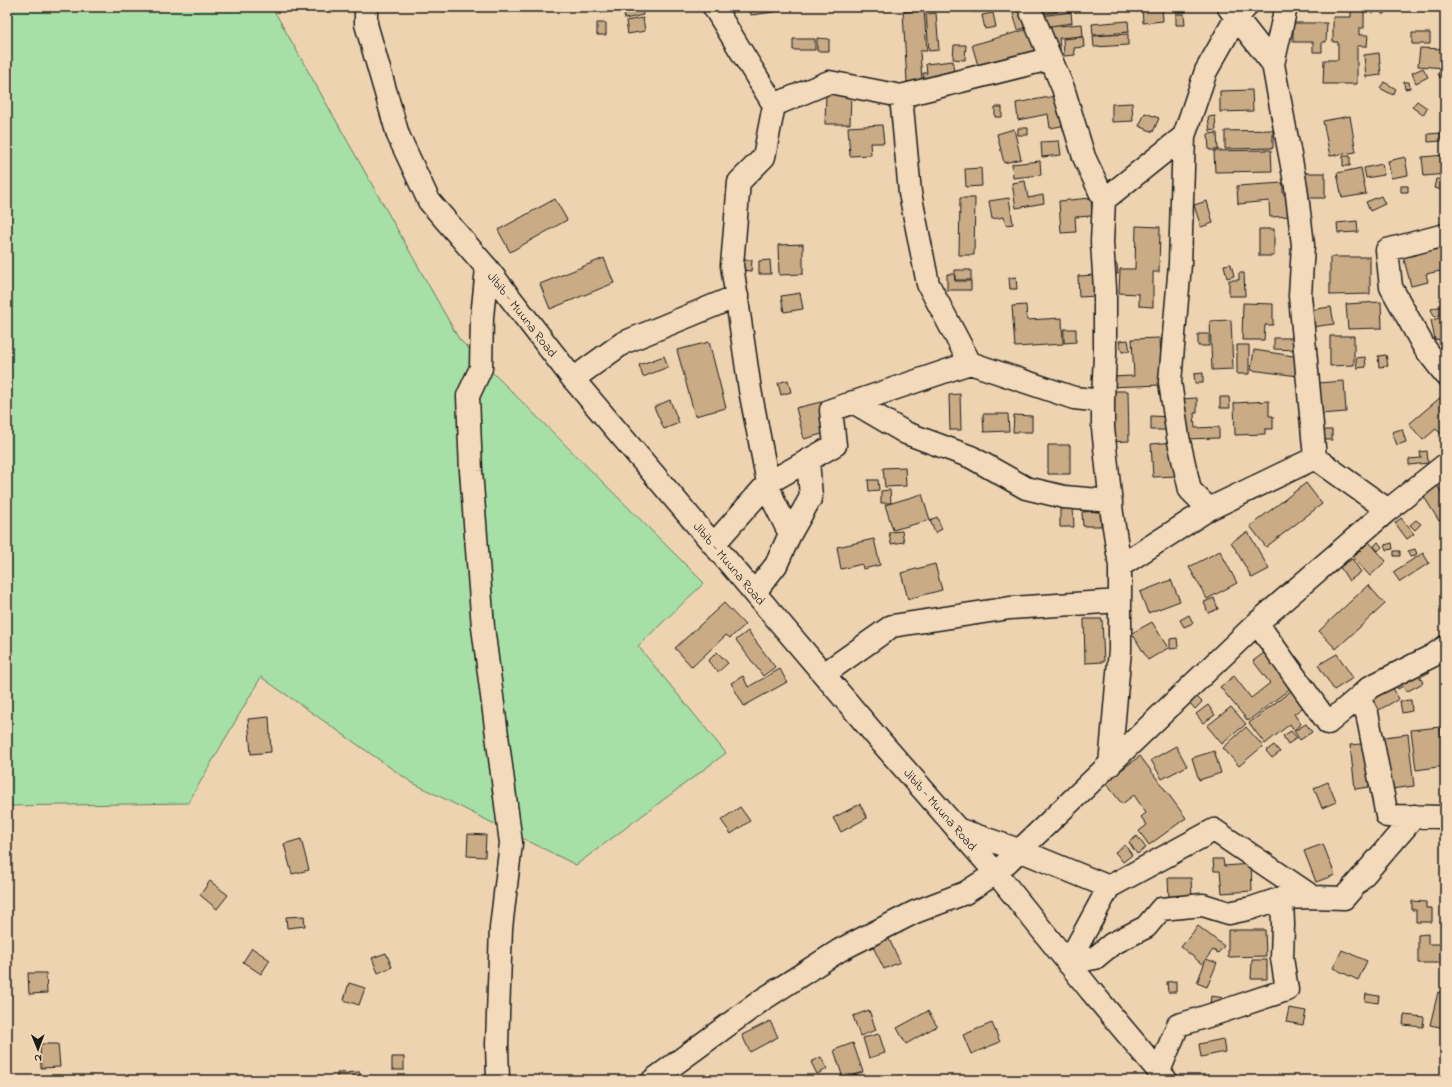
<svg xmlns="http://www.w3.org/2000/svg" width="1452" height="1087" font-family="'Indie Flower',sans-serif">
<rect width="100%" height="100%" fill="#eed3b0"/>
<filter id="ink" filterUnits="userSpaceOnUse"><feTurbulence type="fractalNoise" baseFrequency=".025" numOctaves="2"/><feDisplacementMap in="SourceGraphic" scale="8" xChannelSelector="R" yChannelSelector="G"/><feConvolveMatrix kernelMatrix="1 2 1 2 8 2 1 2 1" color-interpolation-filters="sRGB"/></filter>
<g filter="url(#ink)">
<path fill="#a6e0a6" stroke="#617e61" d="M 7,7 L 272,7 L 459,339 L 704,583 L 638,646 L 726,753 L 576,865 L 411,782 L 261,677 L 188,803 L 7,806 Z"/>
<path fill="#c9ac86" stroke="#1c1c1c" d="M 600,7 L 618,7 L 618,11 L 601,13 Z
M 634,7 L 641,7 L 643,15 L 625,19 L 623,10 Z
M 750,7 L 781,7 L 782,11 L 751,15 Z
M 973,7 L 979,7 L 979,12 L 973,12 Z
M 1011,7 L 1026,7 L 1031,26 L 1018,30 Z
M 1036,7 L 1056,7 L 1057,12 L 1037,15 Z
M 1142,7 L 1162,7 L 1163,21 L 1143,23 Z
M 1175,7 L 1185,7 L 1186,12 L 1176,12 Z
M 1351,7 L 1364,7 L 1364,28 L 1359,28 L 1359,35 L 1368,35 L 1367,46 L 1357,46 L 1357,84 L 1323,84 L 1324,60 L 1338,60 L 1338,42 L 1333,42 L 1333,17 L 1351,17 Z
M 1370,7 L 1375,7 L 1374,13 L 1369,12 Z
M 1385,7 L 1388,11 L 1383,15 L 1380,11 Z
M 1395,7 L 1408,7 L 1398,12 Z
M 924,10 L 927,51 L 920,51 L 922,81 L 907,82 L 903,12 Z
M 1071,12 L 1072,23 L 1043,27 L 1041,16 Z
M 936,13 L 939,50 L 929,51 L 926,14 Z
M 993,13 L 996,27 L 985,29 L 982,15 Z
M 1176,14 L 1184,14 L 1185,25 L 1176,25 Z
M 643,18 L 645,31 L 628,34 L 626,21 Z
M 1128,21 L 1129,32 L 1093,35 L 1092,24 Z
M 1442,22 L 1445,22 L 1445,44 L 1442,44 Z
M 597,23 L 606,23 L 606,35 L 597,35 Z
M 1293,23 L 1327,23 L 1326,42 L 1322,42 L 1322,52 L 1313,52 L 1313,42 L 1293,42 Z
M 1082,24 L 1083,36 L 1059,38 L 1061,58 L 1048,27 Z
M 1035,27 L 1042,52 L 979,69 L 972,45 Z
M 1412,33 L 1430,33 L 1430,44 L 1412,44 Z
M 1128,34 L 1128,45 L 1094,47 L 1093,36 Z
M 1083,37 L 1084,47 L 1074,48 L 1075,55 L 1064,56 L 1063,39 Z
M 817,38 L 829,39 L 829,51 L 817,51 Z
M 793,39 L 815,39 L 815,50 L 793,50 Z
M 954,45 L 966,45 L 965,60 L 953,59 Z
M 1420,48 L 1445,49 L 1445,68 L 1418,66 Z
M 1379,53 L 1381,75 L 1366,77 L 1364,55 Z
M 953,61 L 954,76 L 924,79 L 923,73 L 927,73 L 926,64 Z
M 1423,68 L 1428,77 L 1416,83 L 1412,73 Z
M 1445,72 L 1445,77 L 1440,78 L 1438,73 Z
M 1384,82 L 1396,89 L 1393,95 L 1380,88 Z
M 1404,82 L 1409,82 L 1410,88 L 1405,89 Z
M 1252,90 L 1253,111 L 1220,112 L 1220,91 Z
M 826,93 L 851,93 L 850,124 L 825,124 Z
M 1061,95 L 1067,125 L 1050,128 L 1048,114 L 1018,120 L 1016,103 Z
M 1417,101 L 1427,108 L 1423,115 L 1412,107 Z
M 1132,103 L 1133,121 L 1112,122 L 1112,104 Z
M 995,107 L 1002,107 L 1002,117 L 995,117 Z
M 1145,113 L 1159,118 L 1153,132 L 1139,126 Z
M 1215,116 L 1216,130 L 1210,131 L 1208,117 Z
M 1350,116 L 1356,152 L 1330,156 L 1323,121 Z
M 882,125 L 884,143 L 870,143 L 871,155 L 850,156 L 848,127 Z
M 1018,128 L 1028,128 L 1028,135 L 1018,135 Z
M 1014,129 L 1021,159 L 1004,163 L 997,134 Z
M 1273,130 L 1273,148 L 1225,149 L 1225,131 Z
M 1217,133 L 1218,150 L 1209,150 L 1208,134 Z
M 1441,133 L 1441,141 L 1428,142 L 1428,134 Z
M 1059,141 L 1061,155 L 1042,157 L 1041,142 Z
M 1271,150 L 1272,171 L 1215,172 L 1214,151 Z
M 1445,155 L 1445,174 L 1424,176 L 1422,157 Z
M 1343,156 L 1350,156 L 1350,166 L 1343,166 Z
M 1405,157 L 1408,175 L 1391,178 L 1388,161 Z
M 1040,161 L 1041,175 L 1013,178 L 1012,164 Z
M 1382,164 L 1384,175 L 1366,178 L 1364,168 Z
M 981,168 L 982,186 L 966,187 L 965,169 Z
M 1361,168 L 1366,194 L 1342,198 L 1337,173 Z
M 1304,173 L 1325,173 L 1325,198 L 1304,198 Z
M 1436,179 L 1445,180 L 1443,190 L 1434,188 Z
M 1025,181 L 1028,198 L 1043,195 L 1044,203 L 1016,208 L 1012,183 Z
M 1283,183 L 1283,194 L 1289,193 L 1291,216 L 1270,217 L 1269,201 L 1238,204 L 1237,186 Z
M 1401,186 L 1408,186 L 1408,192 L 1401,192 Z
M 1381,196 L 1385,204 L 1370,211 L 1366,202 Z
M 960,198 L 975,198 L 974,255 L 959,255 Z
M 1009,198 L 1013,224 L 1006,225 L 1004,217 L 992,219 L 989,201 Z
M 1091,198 L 1092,216 L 1075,217 L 1076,232 L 1061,233 L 1059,201 Z
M 555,199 L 567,220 L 510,252 L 498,230 Z
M 1207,201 L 1213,223 L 1201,227 L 1194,205 Z
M 1357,221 L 1358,232 L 1338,233 L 1337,223 Z
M 1136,226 L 1160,227 L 1159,272 L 1153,272 L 1153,307 L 1139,306 L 1139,294 L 1119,293 L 1120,269 L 1135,269 Z
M 1259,229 L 1274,229 L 1274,256 L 1259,256 Z
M 1445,242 L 1445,270 L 1426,274 L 1428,282 L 1411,286 L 1402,252 Z
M 803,244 L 803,274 L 779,275 L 778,245 Z
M 1330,257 L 1370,257 L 1370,294 L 1330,295 Z
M 604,258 L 614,283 L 550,309 L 540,284 Z
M 743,260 L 752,260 L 751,271 L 743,270 Z
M 770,260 L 771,274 L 759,274 L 759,261 Z
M 1111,264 L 1117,264 L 1118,274 L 1112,275 Z
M 1231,264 L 1234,276 L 1227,278 L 1224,265 Z
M 955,270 L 971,270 L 971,280 L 955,280 Z
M 1239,273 L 1244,273 L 1245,296 L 1229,296 L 1229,280 L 1239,280 Z
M 947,274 L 954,274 L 955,281 L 971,281 L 971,290 L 947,290 Z
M 1096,275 L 1097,296 L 1079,297 L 1078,276 Z
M 1016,277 L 1017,289 L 1010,289 L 1009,278 Z
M 800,293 L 803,309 L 784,312 L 781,296 Z
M 1381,302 L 1382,328 L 1348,329 L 1346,304 Z
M 1243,303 L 1273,304 L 1273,325 L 1265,325 L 1264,340 L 1242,340 Z
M 1026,305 L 1027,320 L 1062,318 L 1063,344 L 1015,347 L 1012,306 Z
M 1445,305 L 1445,313 L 1434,317 L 1431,309 Z
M 1331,307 L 1334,324 L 1312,327 L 1309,310 Z
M 1445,317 L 1445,356 L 1443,356 L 1439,339 L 1435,340 L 1431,320 Z
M 1231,320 L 1233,369 L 1212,370 L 1210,321 Z
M 1064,329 L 1076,329 L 1076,342 L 1064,343 Z
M 1198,334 L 1209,334 L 1209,346 L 1198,346 Z
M 1330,336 L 1354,336 L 1354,365 L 1330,366 Z
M 1160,338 L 1162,385 L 1109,387 L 1109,377 L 1134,376 L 1132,339 Z
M 1274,338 L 1296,338 L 1295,350 L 1274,349 Z
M 1128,340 L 1130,351 L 1122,352 L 1119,341 Z
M 709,342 L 726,408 L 695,416 L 677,350 Z
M 1237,345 L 1249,345 L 1249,374 L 1237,374 Z
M 1254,350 L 1300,357 L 1298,376 L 1251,370 Z
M 1386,355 L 1388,366 L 1379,367 L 1378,356 Z
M 664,356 L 668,367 L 643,377 L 639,365 Z
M 1365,357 L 1366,367 L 1357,368 L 1356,358 Z
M 1203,373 L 1203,383 L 1195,383 L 1194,374 Z
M 788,380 L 791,392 L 781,395 L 778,383 Z
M 1344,381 L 1346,412 L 1321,414 L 1318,383 Z
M 1106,391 L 1128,391 L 1129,441 L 1107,442 Z
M 960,394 L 961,430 L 950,430 L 949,395 Z
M 1220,397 L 1229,397 L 1230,408 L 1220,408 Z
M 1441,397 L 1445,401 L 1445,433 L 1442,435 L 1436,429 L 1423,440 L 1409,424 Z
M 1197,398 L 1197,413 L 1194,413 L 1195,428 L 1219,427 L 1219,438 L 1182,439 L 1180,399 Z
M 670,400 L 679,423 L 664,429 L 654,407 Z
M 1269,401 L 1269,416 L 1273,416 L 1273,429 L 1265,429 L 1265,434 L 1235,435 L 1234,403 Z
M 821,402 L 829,432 L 804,439 L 796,408 Z
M 983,414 L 1008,414 L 1009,431 L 984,432 Z
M 1014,415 L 1032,416 L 1032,432 L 1013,432 Z
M 1151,416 L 1171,417 L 1171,430 L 1151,430 Z
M 1402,429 L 1406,442 L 1397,445 L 1392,432 Z
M 1322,430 L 1332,430 L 1332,440 L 1322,440 Z
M 1174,442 L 1177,476 L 1153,477 L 1151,444 Z
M 1048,445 L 1070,445 L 1070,474 L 1048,474 Z
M 1427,451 L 1428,463 L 1409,465 L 1409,459 L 1421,458 L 1420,452 Z
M 905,467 L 906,486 L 885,487 L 883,468 Z
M 868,480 L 878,480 L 879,490 L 869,491 Z
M 1306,483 L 1322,504 L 1266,547 L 1250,526 Z
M 1436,483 L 1445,499 L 1445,517 L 1439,521 L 1421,492 Z
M 890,490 L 891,503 L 881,503 L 881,491 Z
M 922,494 L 930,520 L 893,530 L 885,505 Z
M 1073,508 L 1074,527 L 1060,527 L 1060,509 Z
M 1101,511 L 1101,526 L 1083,526 L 1082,512 Z
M 937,517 L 942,529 L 935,533 L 930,520 Z
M 1401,518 L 1414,534 L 1407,539 L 1395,523 Z
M 1416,520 L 1421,524 L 1415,530 L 1410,525 Z
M 902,531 L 904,542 L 891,544 L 889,532 Z
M 1248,532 L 1269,569 L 1252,578 L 1231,542 Z
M 874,539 L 880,565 L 863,569 L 862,564 L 841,569 L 837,547 Z
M 1369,542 L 1386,561 L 1370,576 L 1353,558 Z
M 1378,542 L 1382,547 L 1378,551 L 1374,546 Z
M 1392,543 L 1393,549 L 1386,550 L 1385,545 Z
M 1415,549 L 1417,554 L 1410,557 L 1408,551 Z
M 1220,551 L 1237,583 L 1207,599 L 1189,567 Z
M 1394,551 L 1400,551 L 1400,556 L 1394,556 Z
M 1423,553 L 1429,563 L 1400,582 L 1393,572 Z
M 1352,559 L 1361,572 L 1349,581 L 1340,567 Z
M 935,564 L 942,590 L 908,599 L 901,573 Z
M 1171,580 L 1180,601 L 1148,613 L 1140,592 Z
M 1368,585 L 1385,604 L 1336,649 L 1319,631 Z
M 1214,598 L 1218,609 L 1208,613 L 1204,602 Z
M 724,603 L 745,625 L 730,638 L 726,635 L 692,667 L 675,648 Z
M 1189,615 L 1193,623 L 1184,627 L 1180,620 Z
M 1084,619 L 1102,619 L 1104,662 L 1085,663 Z
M 1152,622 L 1168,648 L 1148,660 L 1132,633 Z
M 748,631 L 775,667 L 763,676 L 736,640 Z
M 1177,638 L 1178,648 L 1170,649 L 1170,639 Z
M 1268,650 L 1296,684 L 1248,721 L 1220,687 L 1234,676 L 1251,698 L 1270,683 L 1253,661 Z
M 717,652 L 728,663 L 718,672 L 708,661 Z
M 1337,654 L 1353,678 L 1334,690 L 1318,665 Z
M 1296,656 L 1303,665 L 1294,671 L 1288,663 Z
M 1425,662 L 1430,672 L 1420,677 L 1423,683 L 1406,692 L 1403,686 L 1398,689 L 1392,679 Z
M 780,669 L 787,682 L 744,706 L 731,683 L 743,676 L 748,687 Z
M 1389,681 L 1399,699 L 1375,712 L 1365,694 Z
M 1296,687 L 1309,703 L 1294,714 L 1301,724 L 1294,730 L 1290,724 L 1265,744 L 1249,723 Z
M 1196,696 L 1202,702 L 1195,709 L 1189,702 Z
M 1411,700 L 1412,711 L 1402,713 L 1400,701 Z
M 1208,705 L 1215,715 L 1203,723 L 1196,714 Z
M 1231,707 L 1246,724 L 1222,744 L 1207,726 Z
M 269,717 L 271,752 L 251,754 L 248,719 Z
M 1306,724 L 1312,732 L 1300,740 L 1294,731 Z
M 1246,727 L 1263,746 L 1239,766 L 1223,748 Z
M 1440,727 L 1445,766 L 1416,770 L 1411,730 Z
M 1291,731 L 1297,738 L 1288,744 L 1283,736 Z
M 1408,734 L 1414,786 L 1383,790 L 1377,738 Z
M 1371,743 L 1376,786 L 1355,789 L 1350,745 Z
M 1274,745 L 1280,752 L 1272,758 L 1266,751 Z
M 1176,746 L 1187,766 L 1162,779 L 1151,760 Z
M 1214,751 L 1221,773 L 1199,780 L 1192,758 Z
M 1140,756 L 1186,818 L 1149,845 L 1139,831 L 1147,825 L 1141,817 L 1146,813 L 1134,795 L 1122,804 L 1105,782 Z
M 1328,782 L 1336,802 L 1322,808 L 1314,788 Z
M 860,804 L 867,818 L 841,832 L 833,818 Z
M 740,807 L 750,821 L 731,834 L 721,820 Z
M 468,834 L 486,835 L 485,857 L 467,856 Z
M 1137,836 L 1146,848 L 1137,854 L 1129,842 Z
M 301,839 L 309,870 L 292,874 L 284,844 Z
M 1323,844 L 1335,875 L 1316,882 L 1304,851 Z
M 1125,845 L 1132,855 L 1123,862 L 1115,852 Z
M 1213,859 L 1223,859 L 1224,866 L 1251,864 L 1252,891 L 1222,893 L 1220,871 L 1214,871 Z
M 1168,878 L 1191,878 L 1192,899 L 1169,899 Z
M 210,881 L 228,895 L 217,909 L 200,895 Z
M 1412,901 L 1426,902 L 1426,908 L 1432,908 L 1432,922 L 1416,922 L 1416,910 L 1412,910 Z
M 304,916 L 305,926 L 287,928 L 286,917 Z
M 1198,926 L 1224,946 L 1218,953 L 1213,950 L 1202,964 L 1181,947 Z
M 1228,930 L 1265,930 L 1266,956 L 1228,957 Z
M 1428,934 L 1428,944 L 1445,944 L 1445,963 L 1418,963 L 1418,935 Z
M 888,937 L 900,962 L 884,969 L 872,945 Z
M 252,948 L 270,960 L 261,974 L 243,962 Z
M 1342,950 L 1367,961 L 1358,980 L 1333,968 Z
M 386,953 L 392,967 L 378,973 L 372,958 Z
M 1206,959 L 1217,963 L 1207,987 L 1197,983 Z
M 1252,960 L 1267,960 L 1267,979 L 1251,979 Z
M 28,973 L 46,973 L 47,993 L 29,994 Z
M 1176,981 L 1176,992 L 1168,992 L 1167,982 Z
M 349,983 L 365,988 L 359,1005 L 344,1000 Z
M 1438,992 L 1445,994 L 1445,1028 L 1430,1025 Z
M 1366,994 L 1379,996 L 1378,1003 L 1365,1001 Z
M 1211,996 L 1225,998 L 1224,1006 L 1210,1004 Z
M 1289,1008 L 1306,1011 L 1303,1025 L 1286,1022 Z
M 869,1010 L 876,1030 L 860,1036 L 853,1016 Z
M 928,1011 L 937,1026 L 906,1044 L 897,1028 Z
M 1404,1015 L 1424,1017 L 1423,1027 L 1403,1025 Z
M 770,1021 L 778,1037 L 750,1052 L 742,1035 Z
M 992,1023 L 1000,1042 L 971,1054 L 963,1035 Z
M 879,1034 L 885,1053 L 869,1058 L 863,1038 Z
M 1223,1039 L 1225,1052 L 1201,1057 L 1199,1044 Z
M 853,1043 L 863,1072 L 843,1078 L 834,1050 Z
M 40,1044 L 58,1044 L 60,1067 L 41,1068 Z
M 392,1057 L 404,1057 L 404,1070 L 392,1070 Z
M 821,1057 L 827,1069 L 817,1074 L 811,1062 Z
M 360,1072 L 360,1080 L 337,1080 L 337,1073 Z"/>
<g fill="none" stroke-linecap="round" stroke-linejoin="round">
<g stroke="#1c1c1c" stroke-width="25">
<path id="minor" d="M 1029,7 L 1063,88 L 1084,157 L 1104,200 L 1102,242 L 1105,289 L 1105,353 L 1103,401 L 1103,428 L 1112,514 L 1120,566 L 1120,650 L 1110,765
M 1286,7 L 1273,64 L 1296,187 L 1303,245 L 1300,296 L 1315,458 L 1388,510
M 1229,8 L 1273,64
M 901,96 L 910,193 L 928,284 L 970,363 L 1074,398 L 1103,401
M 774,105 L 829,82 L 901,96 L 1049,59
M 1104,200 L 1184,136
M 1445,235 L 1387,250 L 1391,287 L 1424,347 L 1445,374
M 487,268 L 482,317 L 481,368 L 468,396 L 471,471 L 483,627 L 511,843 L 501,928 L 497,1044 L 498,1080
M 573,379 L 623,343 L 737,296
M 853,402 L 906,433 L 971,457 L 1026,488 L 1064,497 L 1111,501
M 1209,509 L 1190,490 L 1178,437 L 1170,382 L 1180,264 L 1184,136 L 1206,71 L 1236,18 L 1246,7
M 790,534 L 774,502 L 768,483 L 835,445 L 831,410 L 970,363
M 714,544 L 768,483 L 750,390 L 732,265 L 739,182 L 764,157 L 774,105 L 714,7
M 1120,566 L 1209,509 L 1315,458
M 755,592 L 776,565 L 790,534 L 811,497 L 808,460
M 1257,623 L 1328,723 L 1358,698 L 1367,713 L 1387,816 L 1445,817
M 824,674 L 892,626 L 1010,608 L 1120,601
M 1358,698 L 1370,687 L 1432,656 L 1445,647
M 957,829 L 1019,850 L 1109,887 L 1214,830 L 1313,897 L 1344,898 L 1415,816
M 1068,963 L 1095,958 L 1112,944 L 1146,927 L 1161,909 L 1203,905 L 1229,913 L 1252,908 L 1282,898
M 1068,963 L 1109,887
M 1159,1071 L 1178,1025 C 1215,1015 1251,1001 1287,990 L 1282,958 L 1283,925 L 1282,898 L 1313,897
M 653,1080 L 762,1000 L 840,950 L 915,912 L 965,893 L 996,873 L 1257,623 L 1388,510 L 1445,465"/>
</g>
<g stroke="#1c1c1c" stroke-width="25">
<path id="tertiary" d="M 366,7 L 366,24 L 398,135 L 429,201 L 487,268 L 573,379 L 882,743 L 996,873 L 1091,991 L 1166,1080"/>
</g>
<use href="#minor" stroke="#f2daba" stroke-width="22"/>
<use href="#tertiary" stroke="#f2daba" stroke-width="22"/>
</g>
</g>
<g text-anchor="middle" stroke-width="3" stroke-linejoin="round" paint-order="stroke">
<g font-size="13" fill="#1c1c1c" stroke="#f2daba">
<text transform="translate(523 314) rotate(52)" y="5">Jibib - Muuna Road</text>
<text transform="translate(730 563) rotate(50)" y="5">Jibib - Muuna Road</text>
<text transform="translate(941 809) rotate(49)" y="5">Jibib - Muuna Road</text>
</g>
</g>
<rect width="1452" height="1087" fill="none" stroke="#f2daba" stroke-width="24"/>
<rect x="12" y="12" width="1428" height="1063" fill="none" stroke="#1c1c1c" stroke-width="1.5" filter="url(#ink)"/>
<g transform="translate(38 1049) rotate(179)" stroke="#f2daba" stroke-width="3" paint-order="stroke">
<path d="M0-3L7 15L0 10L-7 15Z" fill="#1c1c1c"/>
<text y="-6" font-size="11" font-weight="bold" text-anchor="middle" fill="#1c1c1c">N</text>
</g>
</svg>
